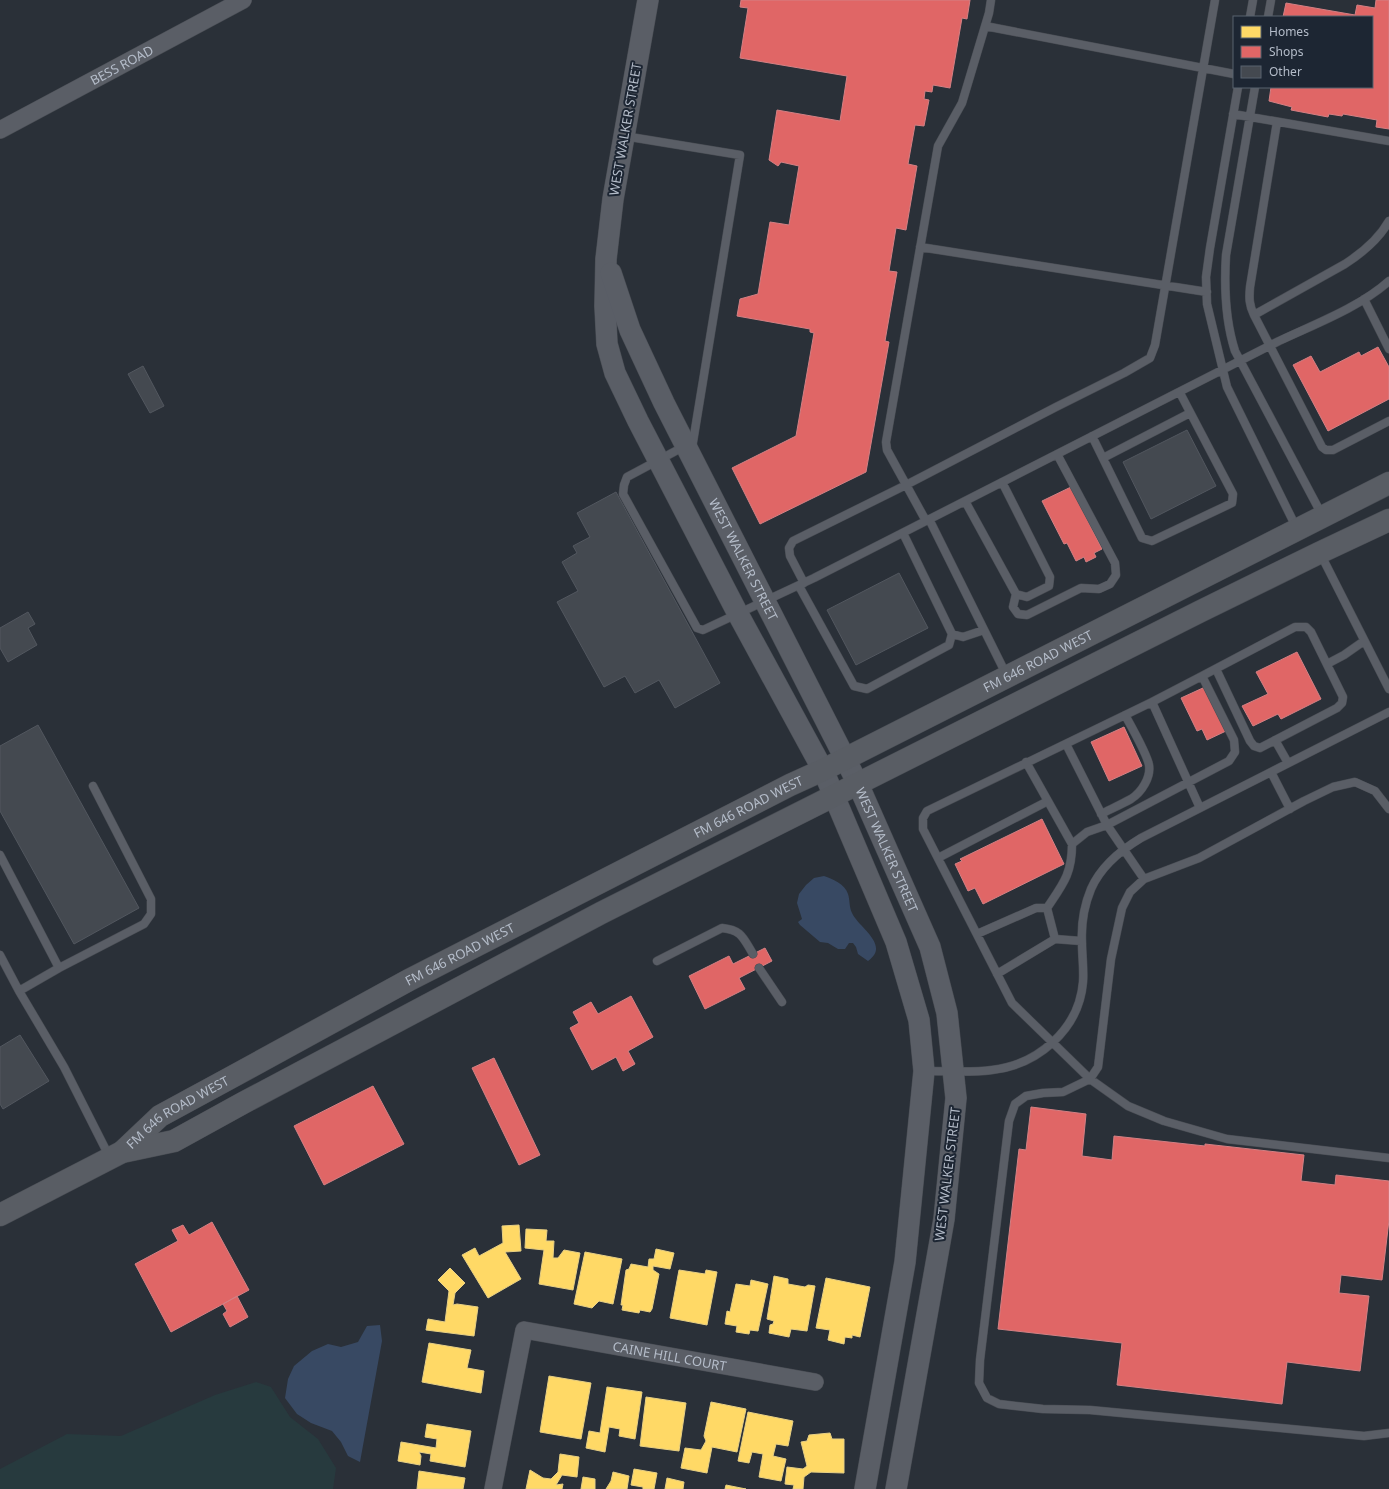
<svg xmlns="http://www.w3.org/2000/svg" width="1389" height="1489" font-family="'Noto Sans',sans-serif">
<rect width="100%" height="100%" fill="#2a3038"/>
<path fill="#273a3e" d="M 256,1382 L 271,1387 L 290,1417 L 318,1439 L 336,1468 L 333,1489 L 0,1489 L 0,1469 L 67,1434 L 121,1436 L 215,1395 Z"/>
<path fill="#384963" d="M 824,876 C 833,879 845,884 848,894 C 850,900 849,907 852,913 C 858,927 891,945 868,961 L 858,954 L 856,947 L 853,943 L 849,943 L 845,949 L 838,949 L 828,943 L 820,942 L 800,925 L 798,922 L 802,919 L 797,903 L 799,894 L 806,885 L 814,878 Z
M 380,1325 L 382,1341 L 360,1462 L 348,1456 L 341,1442 L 332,1431 L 311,1423 L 297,1414 L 285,1398 L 288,1379 L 294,1366 L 312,1351 L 328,1344 L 341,1347 L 358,1342 L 367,1326 Z"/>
<path fill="#ffd966" stroke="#e8d084" d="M 519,1225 L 521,1251 L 505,1252 L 521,1279 L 488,1298 L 462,1255 L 475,1248 L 479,1256 L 503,1243 L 502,1226 Z
M 526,1229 L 547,1230 L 546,1241 L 554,1241 L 553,1258 L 558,1258 L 564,1250 L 580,1253 L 573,1290 L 539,1284 L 544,1250 L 525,1248 Z
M 656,1249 L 674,1253 L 670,1269 L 653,1266 L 653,1270 L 659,1274 L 652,1309 L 650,1312 L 640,1310 L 639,1313 L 622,1310 L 623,1305 L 621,1305 L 626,1270 L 629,1269 L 631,1264 L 648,1267 L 649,1259 L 654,1259 Z
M 585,1252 L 622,1259 L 613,1304 L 599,1301 L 592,1308 L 574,1304 Z
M 450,1268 L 465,1283 L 455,1293 L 453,1305 L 457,1304 L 478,1307 L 474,1336 L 426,1330 L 428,1319 L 445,1322 L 449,1291 L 438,1280 Z
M 679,1270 L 705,1274 L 706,1270 L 717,1272 L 707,1325 L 670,1318 Z
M 774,1276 L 788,1279 L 788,1284 L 805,1287 L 808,1285 L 815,1286 L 807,1331 L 791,1329 L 789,1337 L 769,1333 L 770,1325 L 773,1324 L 774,1321 L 767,1319 Z
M 826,1278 L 870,1287 L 860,1337 L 852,1335 L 852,1338 L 845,1337 L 844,1344 L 828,1340 L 830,1330 L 816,1328 Z
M 751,1280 L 768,1284 L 758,1331 L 750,1330 L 749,1334 L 736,1332 L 737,1326 L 725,1324 L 727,1311 L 730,1312 L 736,1284 L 750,1286 Z
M 429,1343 L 471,1350 L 467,1368 L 484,1371 L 481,1393 L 422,1382 Z
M 549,1376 L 591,1383 L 581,1439 L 540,1432 Z
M 607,1387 L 642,1392 L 635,1439 L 619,1436 L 620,1429 L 609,1427 L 605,1452 L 586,1448 L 589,1431 L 600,1433 Z
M 646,1397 L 686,1403 L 679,1451 L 640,1446 Z
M 711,1402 L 746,1409 L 737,1452 L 712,1447 L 707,1473 L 681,1468 L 685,1448 L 701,1450 L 706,1441 L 704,1436 Z
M 748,1412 L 793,1421 L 788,1446 L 776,1444 L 773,1456 L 786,1459 L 781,1481 L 759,1477 L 763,1454 L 752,1452 L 749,1463 L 738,1461 Z
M 427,1424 L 471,1431 L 465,1467 L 430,1461 L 431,1454 L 419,1452 L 421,1456 L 420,1465 L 398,1461 L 401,1442 L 436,1448 L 437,1439 L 425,1437 Z
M 830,1433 L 832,1439 L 844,1439 L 844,1473 L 811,1472 L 804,1477 L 803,1489 L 793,1489 L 794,1485 L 785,1484 L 787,1467 L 803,1469 L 807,1466 L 801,1442 L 807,1441 L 809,1435 Z
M 560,1454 L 579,1457 L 577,1477 L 562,1475 L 556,1485 L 563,1484 L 562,1489 L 526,1489 L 530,1470 L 543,1478 L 551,1479 L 558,1472 Z
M 634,1469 L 657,1473 L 654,1489 L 643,1489 L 643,1487 L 631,1485 Z
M 419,1471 L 465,1478 L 463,1489 L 417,1489 Z
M 613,1472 L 629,1476 L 627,1489 L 606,1489 L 611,1481 Z
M 583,1477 L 595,1479 L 595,1489 L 581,1489 Z
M 667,1478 L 684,1482 L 683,1489 L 665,1489 Z
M 726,1485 L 746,1489 L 725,1489 Z"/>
<path fill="#e06666" stroke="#d38084" d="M 741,0 L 970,0 L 967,19 L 962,18 L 950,88 L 933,85 L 932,92 L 925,91 L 924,99 L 929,100 L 924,126 L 915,125 L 908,164 L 917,166 L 906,230 L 896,228 L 889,271 L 897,272 L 885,341 L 889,342 L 866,472 L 760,524 L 732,468 L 796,436 L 814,333 L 810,332 L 810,329 L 737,316 L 740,299 L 758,294 L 770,222 L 789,225 L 799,166 L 781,162 L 778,166 L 769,160 L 777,110 L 840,121 L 847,76 L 740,58 L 748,8 L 740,7 Z
M 1376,0 L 1389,0 L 1389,129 L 1376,127 L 1377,120 L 1343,114 L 1342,116 L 1329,114 L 1328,117 L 1291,110 L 1292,107 L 1269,101 L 1271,87 L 1372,87 L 1372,17 L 1283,17 L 1286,3 L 1355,15 L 1357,5 L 1375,8 Z
M 1378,347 L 1389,367 L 1389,399 L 1328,431 L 1293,365 L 1311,356 L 1320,372 L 1359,352 L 1361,356 Z
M 1071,487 L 1102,549 L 1094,553 L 1096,557 L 1086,562 L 1084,557 L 1076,561 L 1067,543 L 1064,544 L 1042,501 Z
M 1297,652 L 1321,699 L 1281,719 L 1278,714 L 1253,726 L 1242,706 L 1268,694 L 1256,672 Z
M 1205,687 L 1226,731 L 1207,740 L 1202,729 L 1197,731 L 1181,698 Z
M 1124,727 L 1142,766 L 1109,781 L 1091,742 Z
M 1042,819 L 1064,864 L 983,904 L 975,888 L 968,891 L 955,864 L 962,861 L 960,859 Z
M 765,948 L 772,961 L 739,978 L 745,989 L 705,1009 L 689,976 L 729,956 L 733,964 Z
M 631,996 L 653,1037 L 628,1051 L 635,1064 L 623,1071 L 616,1057 L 592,1070 L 570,1028 L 579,1023 L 573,1012 L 591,1002 L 598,1014 Z
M 494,1058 L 540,1155 L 519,1165 L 472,1068 Z
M 373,1086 L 404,1144 L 324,1185 L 294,1126 Z
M 1031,1107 L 1086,1114 L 1082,1156 L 1112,1160 L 1114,1136 L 1205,1146 L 1205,1144 L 1304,1155 L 1301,1181 L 1335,1185 L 1336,1175 L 1389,1181 L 1389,1220 L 1382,1280 L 1341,1275 L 1339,1293 L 1369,1296 L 1360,1371 L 1287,1362 L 1282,1404 L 1117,1385 L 1122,1343 L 998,1329 L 1019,1149 L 1026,1150 Z
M 212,1222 L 249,1290 L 171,1332 L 135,1264 L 178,1241 L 172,1230 L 183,1225 L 189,1235 Z
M 237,1296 L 248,1317 L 230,1327 L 223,1314 L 227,1311 L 223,1304 Z"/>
<path fill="#444950" stroke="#52575f" d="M 143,366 L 164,406 L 150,413 L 128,374 Z
M 1187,430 L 1216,486 L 1151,519 L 1123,462 Z
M 616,492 L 720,683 L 675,708 L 659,680 L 635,693 L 625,676 L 604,687 L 557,602 L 578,591 L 562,562 L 577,553 L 573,546 L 590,537 L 577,513 Z
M 899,573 L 928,628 L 856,665 L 827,610 Z
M 28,612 L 35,624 L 28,628 L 37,645 L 8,662 L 0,648 L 0,628 Z
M 38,725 L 139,908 L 74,944 L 0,811 L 0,746 Z
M 20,1035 L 49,1081 L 3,1109 L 0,1104 L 0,1047 Z"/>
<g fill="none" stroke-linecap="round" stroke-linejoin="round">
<g stroke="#484c53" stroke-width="9">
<path id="service" d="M 1250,17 L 1253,0
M 1268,17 L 1271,0
M 985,26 L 1234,74
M 1238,87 L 1210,248 L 1206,277 L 1207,304 L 1227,387 L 1297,529
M 1255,87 L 1226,255 C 1224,288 1225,320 1235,351 L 1322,515
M 1233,114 L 1389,141
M 624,136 L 740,155 L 692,448
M 1389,221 C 1379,239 1362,253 1345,264 L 1254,315 L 1322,447 L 1326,450 L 1333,450 L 1389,421
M 920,247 L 1207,292
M 1364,299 L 1389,349
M 1254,315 C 1249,305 1249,298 1250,287 L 1277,122
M 1092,436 L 1142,538 L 1152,541 L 1232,503 L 1233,494 L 1180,393
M 685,446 L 627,477 L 624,485 L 623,494 L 697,628 L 703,630 L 814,578 L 1279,341 C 1315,324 1360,307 1389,281
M 1103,458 L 1190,413
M 965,501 L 1016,594 L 1027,597 L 1049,586 L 1050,577 L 1002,482
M 929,519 L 1007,676
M 926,521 L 887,450 L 886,442 L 938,146 L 962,103 L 989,13 L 991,0
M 1320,553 L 1389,689
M 804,583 L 790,556 L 789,548 L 793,541 L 906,485 L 1056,407 L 1124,373 L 1150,358 L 1155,345 L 1215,0
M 799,586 L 854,686 L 867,689 L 949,645 L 952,634 L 903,533
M 1016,594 L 1013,607 L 1018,614 L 1027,615 L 1081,588 L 1099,589 L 1110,584 L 1116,575 L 1115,563 L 1057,454
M 952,634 L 963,637 L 984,630
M 1327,664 L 1344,655 L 1364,641
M 1202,676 L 1295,627 L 1306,627 L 1311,632 L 1343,697 L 1342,703 L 1337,708 L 1260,748 L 1254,746 L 1250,741 L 1216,669
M 1275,740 L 1288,763
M 1066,744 L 1107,825 L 1229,761 L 1235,752 L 1234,740 L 1202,676 L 1152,702
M 1026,762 L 1072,844 L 1087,832 L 1107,825 L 1144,879
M 1271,772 L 1290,809
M 1200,808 L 1152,702 L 927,811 L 923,818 L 923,829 L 1012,1003 L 1090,1079 L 1128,1106 L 1164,1121 L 1227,1139 L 1389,1158
M 1389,809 L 1375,791 L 1355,782 L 1333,787 L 1304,801 L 1199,858 L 1144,879 L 1130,892 L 1122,908 L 1111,959 L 1098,1067 L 1090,1079 L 1063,1092 L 1043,1093 L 1026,1096 L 1015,1104 L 1009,1121 L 980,1360 L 979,1383 L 987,1398 L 999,1404 L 1043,1409 L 1090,1410 L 1364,1436 L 1389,1433
M 1101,814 C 1111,809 1122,804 1131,799 C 1142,792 1151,777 1149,765 C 1147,754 1131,726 1125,715
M 0,855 L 59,968 L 19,991
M 938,858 L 1048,801
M 1047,908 C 1063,884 1072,874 1072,844
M 977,934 L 1036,908 L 1047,908 L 1055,939
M 0,955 L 19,991 L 64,1067 L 110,1158
M 657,961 L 722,928 C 742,930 743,938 753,954
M 59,968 L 144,924 L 151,914 L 151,899 L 93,786
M 759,968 L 782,1002
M 997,974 L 1055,939 L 1081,941
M 925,1071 C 947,1071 970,1073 992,1070 C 1037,1065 1079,1030 1083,982 C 1084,969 1082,956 1082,943 C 1081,925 1084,906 1091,889 C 1101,866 1121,850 1141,838 L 1389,712"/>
</g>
<g stroke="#484c53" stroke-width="18">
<g id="minor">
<path id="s1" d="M 0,130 L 243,0"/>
<path id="s2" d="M 493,1489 L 524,1330 L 815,1382"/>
</g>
</g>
<g stroke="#484c53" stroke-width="22">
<g id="tertiary">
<path d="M 648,0 L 613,199 L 606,259 L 605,306 L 607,344 L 615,373 L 638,421 L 738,614 L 823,770 L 896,942 L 919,1020 L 924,1071 L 905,1262 L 865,1489"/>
<path id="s3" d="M 611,273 L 630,330 L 664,403 L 858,784 L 930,947 L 947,1013 L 956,1098 L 944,1219 L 896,1489"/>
</g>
</g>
<g stroke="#484c53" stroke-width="23">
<g id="secondary">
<path id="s4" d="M 122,1152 L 160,1116 L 230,1078 L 409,980 L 790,785 L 823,770 L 1389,483"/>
<path d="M 0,1215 L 122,1152 L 174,1141 L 243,1103 L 601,913 L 1199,612 L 1319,553 L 1389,520"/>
</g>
</g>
<use href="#service" stroke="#5a5e66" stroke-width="8"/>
<use href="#minor" stroke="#5a5e66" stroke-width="17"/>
<use href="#tertiary" stroke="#5a5e66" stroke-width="21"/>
<use href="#secondary" stroke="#595d64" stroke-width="22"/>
</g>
<g text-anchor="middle" stroke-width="4" stroke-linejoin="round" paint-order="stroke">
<g font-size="13" fill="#b4bcc9" stroke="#1d2633">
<text dy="5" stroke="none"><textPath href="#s1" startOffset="138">BESS ROAD</textPath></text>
<text transform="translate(625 129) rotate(-80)" y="5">WEST WALKER STREET</text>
<text dy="5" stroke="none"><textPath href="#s3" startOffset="316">WEST WALKER STREET</textPath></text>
<text dy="5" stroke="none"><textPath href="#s4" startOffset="1041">FM 646 ROAD WEST</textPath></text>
<text dy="5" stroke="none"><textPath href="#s4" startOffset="717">FM 646 ROAD WEST</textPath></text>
<text dy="5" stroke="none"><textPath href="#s3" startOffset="640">WEST WALKER STREET</textPath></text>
<text dy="5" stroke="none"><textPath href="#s4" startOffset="393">FM 646 ROAD WEST</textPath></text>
<text dy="5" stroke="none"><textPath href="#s4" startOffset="69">FM 646 ROAD WEST</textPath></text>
<text transform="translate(947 1174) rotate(-83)" y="5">WEST WALKER STREET</text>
<text dy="5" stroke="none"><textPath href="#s2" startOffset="310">CAINE HILL COURT</textPath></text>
</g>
</g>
<rect x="1233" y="16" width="140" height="72" fill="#1d2633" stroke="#59626f"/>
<rect x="1241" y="26" width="20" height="12" fill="#ffd966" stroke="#59626f"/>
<text x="1269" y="36" font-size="12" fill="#b4bcc9">Homes</text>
<rect x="1241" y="46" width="20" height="12" fill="#e06666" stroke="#59626f"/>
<text x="1269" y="56" font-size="12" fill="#b4bcc9">Shops</text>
<rect x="1241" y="66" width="20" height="12" fill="#444950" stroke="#59626f"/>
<text x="1269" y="76" font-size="12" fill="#b4bcc9">Other</text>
</svg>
